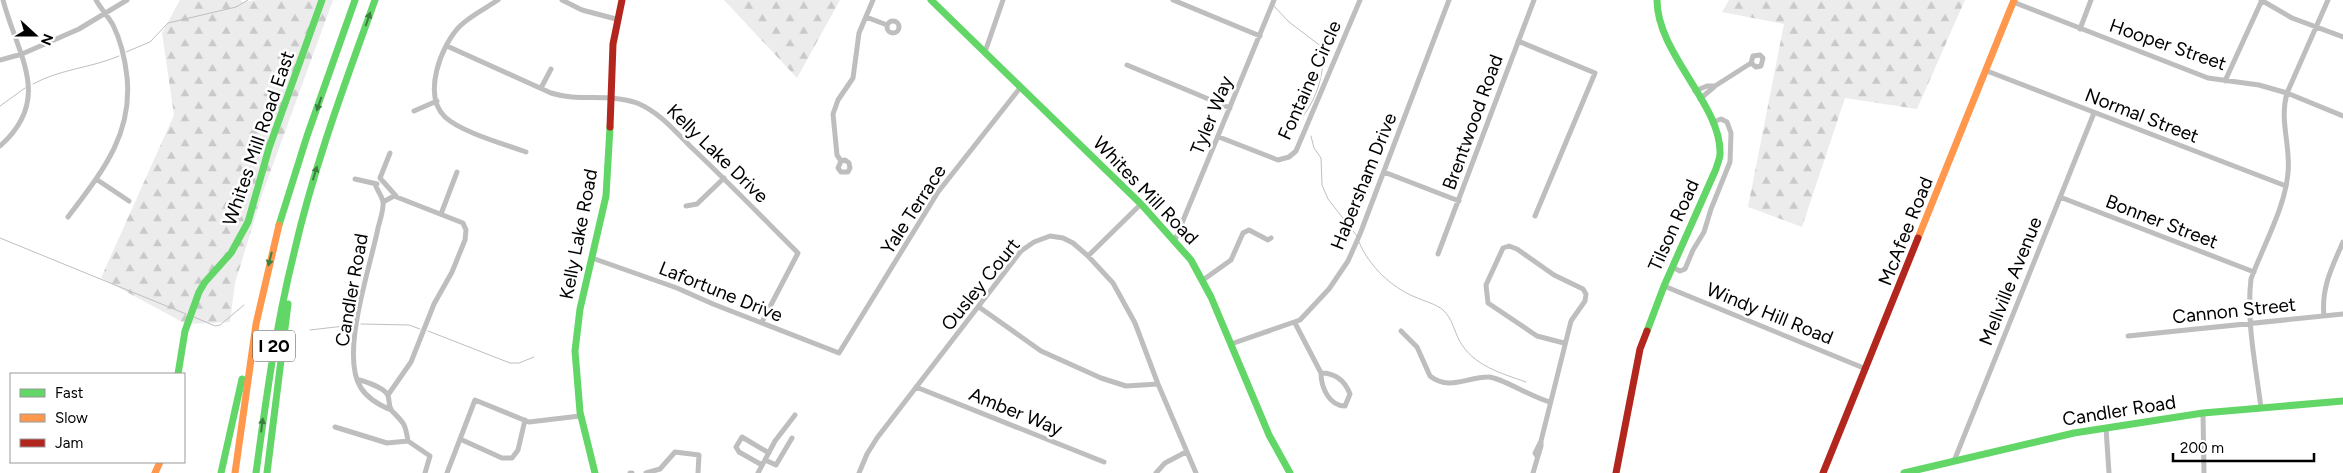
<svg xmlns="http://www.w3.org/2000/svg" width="2343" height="473" font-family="Figtree,sans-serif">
<defs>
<pattern id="forest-firs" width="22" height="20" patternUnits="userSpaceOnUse" patternTransform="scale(1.25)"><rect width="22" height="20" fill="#ececec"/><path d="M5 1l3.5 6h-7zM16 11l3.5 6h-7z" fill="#c9c9c9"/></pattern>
</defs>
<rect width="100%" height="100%" fill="#fff"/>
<path fill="url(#forest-firs)" d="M 180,0 L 240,0 L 243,2 L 255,0 L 333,0 L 263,192 L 235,283 L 230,322 L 186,324 L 101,278 L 174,115 L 162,33 Z
M 724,0 L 840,0 L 797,78 Z
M 1729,0 L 1965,0 L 1917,109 L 1845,98 L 1802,227 L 1748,207 L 1784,24 L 1722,12 Z"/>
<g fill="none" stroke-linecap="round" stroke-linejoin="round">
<path stroke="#bfbfbf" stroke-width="1" d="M 1273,5 L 1289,22 L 1322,47 C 1326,70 1317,98 1303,116
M 126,52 L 150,42 L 168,23 L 236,7 L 248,0
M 33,84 C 60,69 91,68 119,56
M 0,106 L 25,88
M 1311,136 L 1314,148 L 1321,158 L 1322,185 L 1328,199 L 1357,236
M 0,238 L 186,314
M 1359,242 C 1369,266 1391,287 1415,297 C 1424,301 1436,304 1443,310 C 1452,318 1454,330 1459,340 C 1473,366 1501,373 1526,382
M 194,317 L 215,326 L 220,325 L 244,305
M 361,324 L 409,325 L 420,329
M 310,330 L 353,325
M 428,331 L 510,363 L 519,363 L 534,357"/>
<path stroke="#bebebe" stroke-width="5" d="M 498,0 C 486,8 470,16 460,26 C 441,45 422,95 445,117 C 461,132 504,144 526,152
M 562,0 L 582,10 L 616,19
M 1173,0 L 1260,36
M 2261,0 L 2292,18 L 2343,37
M 2013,2 L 2208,78 L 2259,85 L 2287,93 L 2343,116
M 866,17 L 887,25
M887 27a6 6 0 1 1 12 0a6 6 0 1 1-12 0Z
M 2080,29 L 2091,0
M 1518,41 L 1595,73 L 1535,216
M 447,46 L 551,93 C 579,102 609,93 637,103 C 659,112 674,130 690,146 C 727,181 762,217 798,253 L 762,322
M 985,52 L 1003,0
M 0,60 L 22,54 L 79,29 L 127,0
M 1127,65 L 1230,108
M 1987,71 L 2286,186
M 2225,81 L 2262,0
M 541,88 L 551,69
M 1695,91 L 1707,86 L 1715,86
M 1700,99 L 1715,86 L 1751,63 L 1753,56 L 1760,55 L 1763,58 L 1761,66 L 1756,67 L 1751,63
M 414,111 L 437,101
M 1219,137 L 1278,160 L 1289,157 L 1296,151 L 1360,0
M 0,146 C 54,98 17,55 3,0
M 390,153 L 380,178 L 396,196
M 841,161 L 845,160 L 849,163 L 850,168 L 848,172 L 841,172 L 838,168 L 841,161 L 837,155 L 833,114 L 838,100 L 853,78 L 859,33 L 873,0
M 1384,172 L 1459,201
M 96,179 L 129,201
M 355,179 L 377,184
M 375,184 C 377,190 382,196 383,202 C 384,209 380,220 378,228 C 371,265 339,355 361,388 C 368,399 379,405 391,410
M 2060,197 L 2254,272
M 383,202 L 394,196 L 463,223 L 466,230 L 465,240 L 452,272 L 434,304 L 411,362 L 388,395
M 686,206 L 697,204 L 724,178
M 441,214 L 457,172
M 68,217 C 101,173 133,135 127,77 C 125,59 121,41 113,25 C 108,16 101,9 96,0
M 1175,240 L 1274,0
M 1438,254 L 1534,0
M 1088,256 L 1141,204
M 592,258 L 677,288 L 713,304 L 839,353 L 938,192 L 1020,88
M 1672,267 L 1680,271 L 1685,269 L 1693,250 L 1704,232 L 1711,209 L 1730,162 L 1731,133 L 1727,122 L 1721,119 L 1713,122
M 1203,280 L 1231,260 L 1243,233 L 1249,230 L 1268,240 L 1271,238
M 1664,286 L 1866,369
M 979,307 L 1041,351 L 1101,378 L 1126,386 L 1158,384
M 2324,316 C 2321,288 2332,267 2343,242
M 1295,323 L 1321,373
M 1401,331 L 1417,347 L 1430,376 C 1449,391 1467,377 1488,377 C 1498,376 1533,398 1550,402
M 2128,336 L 2343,314
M 1231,344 L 1300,320 L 1329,289 L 1348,261 L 1360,234 L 1449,0
M 1321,373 C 1336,373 1345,381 1350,394 L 1345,406 C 1329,406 1321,387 1321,373 Z
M 357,379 C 365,382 385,387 388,396 C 390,401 388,406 392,411 C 404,423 405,423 408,441 L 430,456 L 425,473
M 916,387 L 1104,462
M 2261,408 C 2256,367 2246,321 2251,279 C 2263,246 2285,208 2288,173 C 2291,146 2279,121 2287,93 L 2328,0
M 2203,413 L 2204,473
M 335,427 L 387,443 L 408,441
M 2106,428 L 2109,473
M 460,439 L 502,458 L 512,458 L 518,450 L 525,420
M 1541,441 L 1571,321 L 1585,301 L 1586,294 L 1583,289 L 1554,275 L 1517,249 L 1509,246 L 1503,248 L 1486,285 L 1488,303 L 1537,336 L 1564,343
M 765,460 L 776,465 L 792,438
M 1954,461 L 2094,113
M 762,465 L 739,452 L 736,447 L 742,437 L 769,453
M 447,473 L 475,400 L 529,422 L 580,416
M 630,473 L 632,473
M 646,473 L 660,469 L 675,452 L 699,455 L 698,473
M 758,473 L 775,441 L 795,415
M 859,473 L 867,454 L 877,438 L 1021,251 L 1034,242 L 1050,236 L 1063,238 L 1073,243 L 1088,256 L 1113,283 L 1135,323 L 1158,384 L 1196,473
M 1156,473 L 1165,463 L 1186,452
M 1533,473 L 1541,446 L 1541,441 L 1535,453 L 1537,456"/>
<path stroke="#63d668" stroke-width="7" d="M 931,0 L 1141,204 L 1191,260 L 1211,297 L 1269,435 L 1290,473
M 279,225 L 307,136 L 355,0
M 1647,331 L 1664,286 L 1716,169 C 1717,164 1720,159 1720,154 C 1722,105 1657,54 1657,0
M 178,374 L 185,331 L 199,292 L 205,282 L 231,253 L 248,222 L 269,148 L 322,0
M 221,473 L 242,379
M 256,473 C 266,399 276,325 294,253 C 314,166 345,83 375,0
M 267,473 L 288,304
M 595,473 L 580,412 L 575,351 L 580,309 L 606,196 L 610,127
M 1904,473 L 2074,433 L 2203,413 L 2343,401"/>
<path stroke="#ff974d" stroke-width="7" d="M 1918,238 L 2014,0
M 155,473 L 160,462
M 235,473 L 256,324 L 279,225"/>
<path stroke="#b3261e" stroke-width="7" d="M 610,127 L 613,44 L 622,0
M 1616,473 L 1640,349 L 1647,331
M 1823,473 L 1918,238"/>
</g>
<defs><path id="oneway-solid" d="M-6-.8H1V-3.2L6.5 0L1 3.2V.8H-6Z" transform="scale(1.25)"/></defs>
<g fill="#3b803e">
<use href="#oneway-solid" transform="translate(368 19) rotate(-71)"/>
<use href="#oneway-solid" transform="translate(319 104) rotate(109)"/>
<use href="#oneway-solid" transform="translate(315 173) rotate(-73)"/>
<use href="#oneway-solid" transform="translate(270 259) rotate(104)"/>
<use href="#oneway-solid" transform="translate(262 425) rotate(-83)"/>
</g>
<g text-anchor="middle" stroke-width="5" stroke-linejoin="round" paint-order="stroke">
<rect fill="#fff" stroke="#4c4c4c" stroke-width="1" x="253" y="330.5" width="42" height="31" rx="4"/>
<g font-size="18" font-weight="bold" fill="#000">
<text x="274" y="352">I 20</text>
</g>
<g font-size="19" fill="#000" stroke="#fff">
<text transform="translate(2168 44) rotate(19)" y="7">Hooper Street</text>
<text transform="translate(1309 80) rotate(-66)" y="7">Fontaine Circle</text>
<text transform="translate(1211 115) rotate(-68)" y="7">Tyler Way</text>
<text transform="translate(2142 115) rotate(21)" y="7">Normal Street</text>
<text transform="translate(1472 122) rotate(-70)" y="7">Brentwood Road</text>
<text transform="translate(258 138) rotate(-71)" y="7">Whites Mill Road East</text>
<text transform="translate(718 153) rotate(44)" y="7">Kelly Lake Drive</text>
<text transform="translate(1363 181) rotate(-68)" y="7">Habersham Drive</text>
<text transform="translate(1146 190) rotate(46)" y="7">Whites Mill Road</text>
<text transform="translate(913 209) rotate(-57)" y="7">Yale Terrace</text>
<text transform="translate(2162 221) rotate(21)" y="7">Bonner Street</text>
<text transform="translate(1673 225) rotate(-66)" y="7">Tilson Road</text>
<text transform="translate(1905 231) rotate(-68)" y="7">McAfee Road</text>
<text transform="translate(578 234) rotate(-79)" y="7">Kelly Lake Road</text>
<text transform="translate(2010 281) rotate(-68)" y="7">Mellville Avenue</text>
<text transform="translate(980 284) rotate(-51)" y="7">Ousley Court</text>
<text transform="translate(351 290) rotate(-80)" y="7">Candler Road</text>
<text transform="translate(721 291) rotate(22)" y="7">Lafortune Drive</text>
<text transform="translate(2234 310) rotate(-6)" y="7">Cannon Street</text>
<text transform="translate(1770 313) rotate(22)" y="7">Windy Hill Road</text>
<text transform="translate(2119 410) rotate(-9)" y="7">Candler Road</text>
<text transform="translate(1016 411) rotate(22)" y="7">Amber Way</text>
</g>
</g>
<rect x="10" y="373" width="175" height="90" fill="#ffffff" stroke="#999999"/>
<rect x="20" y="389" width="25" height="8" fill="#63d668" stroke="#999999"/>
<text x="55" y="398" font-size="15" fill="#000000">Fast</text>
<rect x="20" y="414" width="25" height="8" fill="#ff974d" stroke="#999999"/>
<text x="55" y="423" font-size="15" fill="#000000">Slow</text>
<rect x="20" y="439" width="25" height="8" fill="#b3261e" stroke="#999999"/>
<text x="55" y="448" font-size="15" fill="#000000">Jam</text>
<g transform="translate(35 35) rotate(111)" stroke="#ffffff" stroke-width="4" paint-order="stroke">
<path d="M0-4L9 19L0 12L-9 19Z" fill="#000000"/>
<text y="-8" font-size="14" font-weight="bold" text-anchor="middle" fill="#000000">N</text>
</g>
<path d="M2173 453v8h141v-8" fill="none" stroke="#000000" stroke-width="2.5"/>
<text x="2180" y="453" font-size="15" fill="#000000" stroke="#ffffff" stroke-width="4" paint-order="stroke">200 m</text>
</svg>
